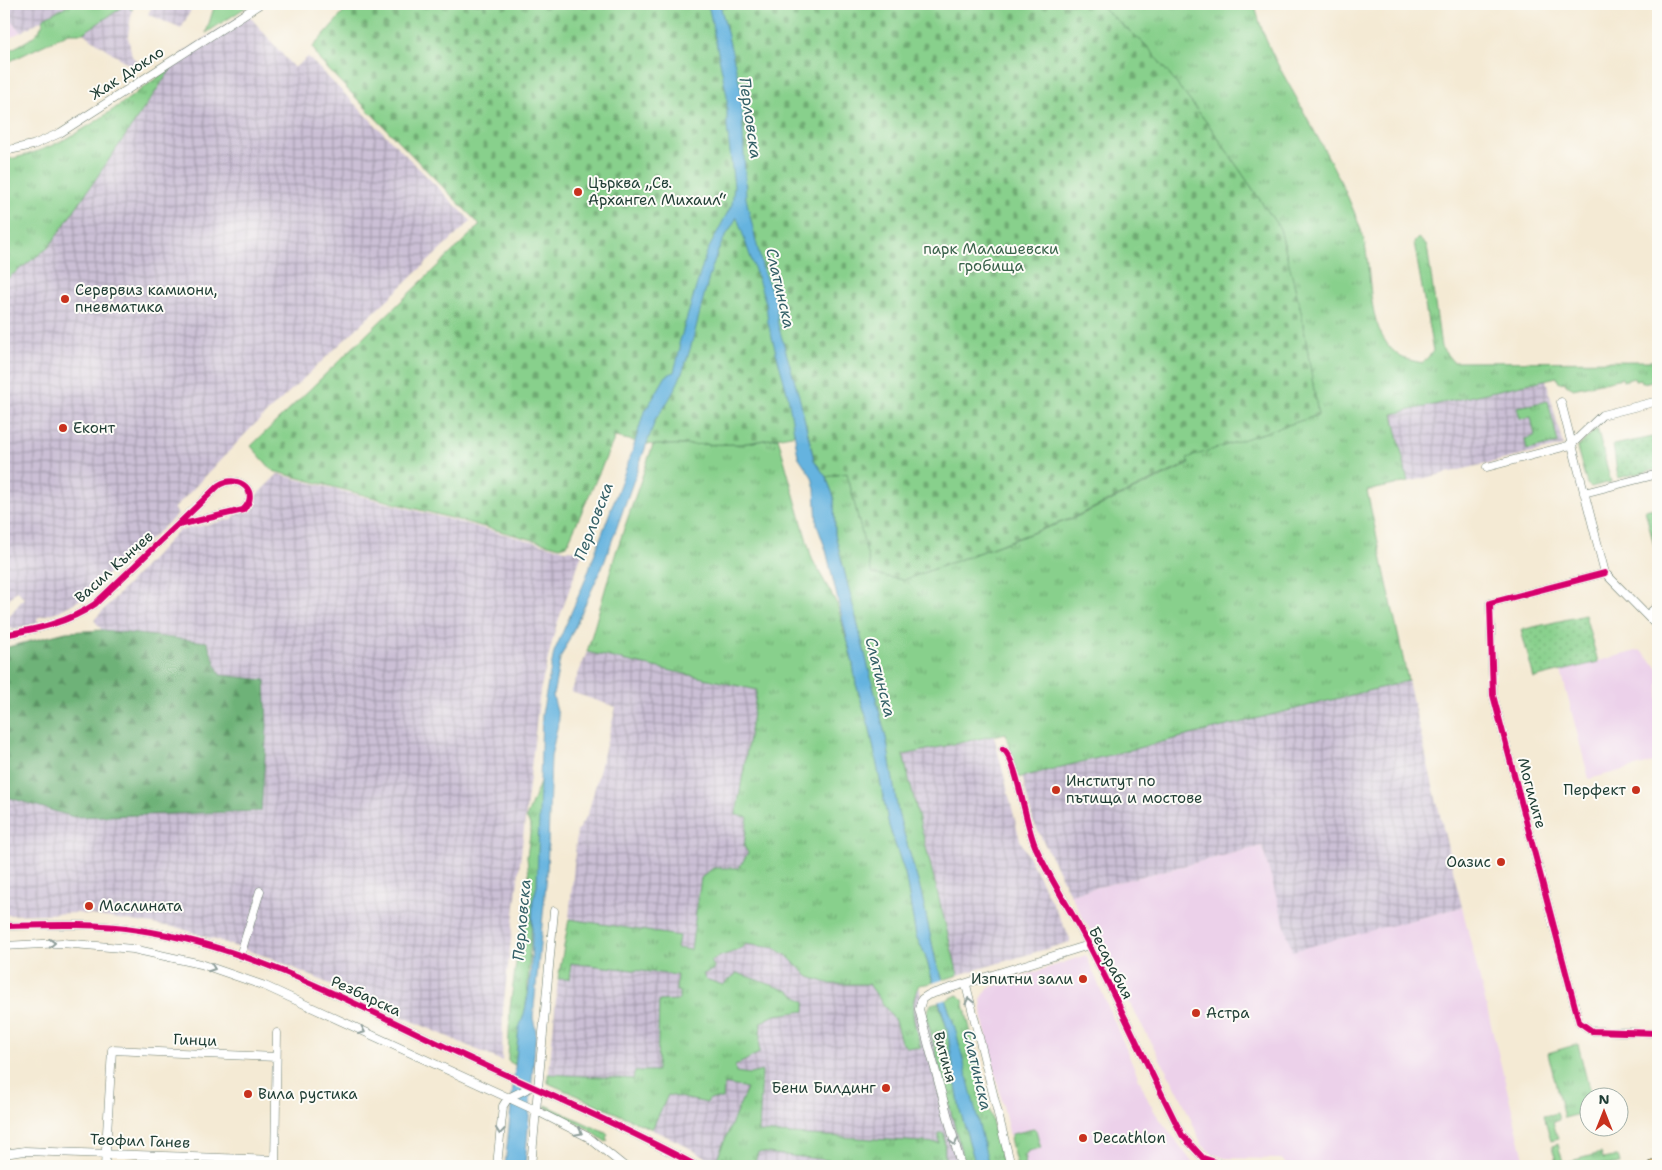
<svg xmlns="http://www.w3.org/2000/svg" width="1662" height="1170" font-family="'Shantell Sans',sans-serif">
<defs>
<pattern id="industrial-grid" width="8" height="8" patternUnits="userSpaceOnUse" patternTransform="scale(1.25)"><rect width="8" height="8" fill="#cbbfd5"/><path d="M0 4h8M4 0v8" fill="none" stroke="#a49cae"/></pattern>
<pattern id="grass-tufts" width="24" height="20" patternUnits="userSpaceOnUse" patternTransform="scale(1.25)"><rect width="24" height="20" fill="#88d08c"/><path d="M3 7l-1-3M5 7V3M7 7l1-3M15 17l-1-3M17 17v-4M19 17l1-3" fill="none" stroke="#6faa73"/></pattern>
<pattern id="forest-firs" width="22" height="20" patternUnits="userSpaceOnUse" patternTransform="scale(1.25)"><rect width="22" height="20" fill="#6eb278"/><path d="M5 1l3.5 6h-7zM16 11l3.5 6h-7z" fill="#5a9263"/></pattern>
<pattern id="cemetery-stones" width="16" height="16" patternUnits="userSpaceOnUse" patternTransform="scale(1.25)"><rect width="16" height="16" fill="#88d08c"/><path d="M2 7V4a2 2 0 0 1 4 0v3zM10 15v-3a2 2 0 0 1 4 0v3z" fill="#6faa73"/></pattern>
<pattern id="park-dots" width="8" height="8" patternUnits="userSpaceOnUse" patternTransform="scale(1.25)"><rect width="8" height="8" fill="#88d08c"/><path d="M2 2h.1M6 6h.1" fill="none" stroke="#6faa73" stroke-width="1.8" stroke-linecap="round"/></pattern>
</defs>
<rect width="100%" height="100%" fill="#fdfcf7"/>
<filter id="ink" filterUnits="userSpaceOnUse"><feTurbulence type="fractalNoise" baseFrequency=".02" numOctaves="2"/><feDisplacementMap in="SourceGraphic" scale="10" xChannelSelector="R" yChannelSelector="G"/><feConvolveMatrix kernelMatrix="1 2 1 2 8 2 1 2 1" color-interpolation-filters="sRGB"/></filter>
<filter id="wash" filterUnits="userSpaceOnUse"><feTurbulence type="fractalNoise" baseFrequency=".0096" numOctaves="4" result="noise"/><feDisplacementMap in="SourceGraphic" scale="20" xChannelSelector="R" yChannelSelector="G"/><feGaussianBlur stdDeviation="1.12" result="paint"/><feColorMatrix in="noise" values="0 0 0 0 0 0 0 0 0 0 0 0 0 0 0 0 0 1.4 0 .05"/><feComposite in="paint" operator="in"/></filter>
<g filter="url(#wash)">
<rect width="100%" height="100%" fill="#f4ead4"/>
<path fill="#ecd1ea" d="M 4,12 L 21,32 L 4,40 Z
M 1640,650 L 1658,668 L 1658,761 L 1589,779 L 1561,671 Z
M 1262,846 L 1293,950 L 1462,907 L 1526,1166 L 1290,1166 L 1281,1159 L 1225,1158 L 1213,1154 L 1202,1145 L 1181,1097 L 1070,894 Z
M 1086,955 L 1148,1100 L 1156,1114 L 1195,1166 L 1017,1166 L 983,1020 L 981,999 L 988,988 Z"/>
<path fill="url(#industrial-grid)" d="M 4,4 L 70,4 L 21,32 L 4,12 Z
M 126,4 L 132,10 L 128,36 L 132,56 L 139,64 L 131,66 L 83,33 Z
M 153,4 L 194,4 L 181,29 L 148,14 Z
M 246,12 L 294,68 L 308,57 L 471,221 L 253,426 L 174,509 L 178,514 L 131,557 L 128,554 L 95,587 L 78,601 L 59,611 L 37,618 L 38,623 L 13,630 L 4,622 L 24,598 L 17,590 L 4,604 L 4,281 L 49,247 L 182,53 Z
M 1546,379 L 1563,446 L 1408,482 L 1392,414 Z
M 278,474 L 565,550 L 583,551 L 555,630 L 540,691 L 503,1009 L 502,1061 L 271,958 L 179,928 L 77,913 L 4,915 L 4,796 L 74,817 L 261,811 L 267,727 L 265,680 L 220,675 L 207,642 L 102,630 L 94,620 L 178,531 L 232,519 Z
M 587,652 L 757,690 L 737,815 L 748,817 L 912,960 L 965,1166 L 720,1166 L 677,1141 L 548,1083 L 558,979 L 569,919 L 577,831 L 588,814 L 616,707 L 571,692 Z
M 1408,681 L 1462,907 L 1292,951 L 1262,846 L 1070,894 L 1033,821 L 1022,776 Z
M 994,736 L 1020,840 L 1070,938 L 1070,942 L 958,975 L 903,755 Z"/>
<path fill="url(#grass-tufts)" stroke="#548660" d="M 70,4 L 134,4 L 132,10 L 126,5 L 83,33 L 69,33 L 4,64 L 4,53 C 20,44 41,38 44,18 Z
M 215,4 L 251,4 L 206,33 Z
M 1098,4 L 1255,4 C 1261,37 1279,67 1296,97 C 1319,141 1345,184 1361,230 C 1375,269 1362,327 1398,355 C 1404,360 1415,361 1423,363 L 1433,351 L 1414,242 L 1418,238 L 1427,246 L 1441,347 L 1453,362 L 1658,361 L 1658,380 L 1642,383 L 1641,380 L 1635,381 L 1634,378 L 1623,381 L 1622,378 L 1573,389 L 1569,385 L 1566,385 L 1565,382 L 1559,383 L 1557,377 L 1393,414 L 1408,482 L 1367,491 L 1408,681 L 1017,778 L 1006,733 L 903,755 L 958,975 L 943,980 L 936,962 L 921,892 L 898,813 L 887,742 L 835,534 L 834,497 L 826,477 L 847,473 L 872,574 L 904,580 L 1074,518 L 1189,464 L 1186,458 L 1318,415 L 1301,311 L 1280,229 L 1211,128 L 1147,46 Z
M 173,66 L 49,247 L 4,281 L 4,160 C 68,150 121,103 173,66 Z
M 1548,401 L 1558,443 L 1527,450 L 1525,439 L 1535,436 L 1531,417 L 1520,419 L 1517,407 Z
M 1597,428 L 1611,482 L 1591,487 L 1587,484 L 1577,448 Z
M 778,438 L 812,559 L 837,604 L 853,664 L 856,684 L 870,729 L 889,826 L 905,873 L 916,936 L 925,954 L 933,983 L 919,985 C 907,1009 915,1024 921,1048 L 907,1047 L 901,1042 L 895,1021 L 869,984 L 831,984 L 809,977 L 786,955 L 775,948 L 746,944 C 736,954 723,953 711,961 L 715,969 L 703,974 L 705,979 L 723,985 L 737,973 L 789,991 L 805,1002 L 805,1011 L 775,1015 L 761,1022 L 759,1053 L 735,1066 L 736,1072 L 750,1074 L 762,1071 L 759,1132 L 939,1143 L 939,1133 L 944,1133 L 945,1164 C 893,1170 814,1158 758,1152 L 754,1166 L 720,1166 L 715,1163 L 747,1088 L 724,1084 L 723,1099 L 709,1099 L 707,1103 L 668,1095 L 652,1129 L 548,1083 L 548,1074 L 633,1079 L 635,1071 L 657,1071 L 659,1001 L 679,1000 L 679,991 L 676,991 L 677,975 L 571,963 L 569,979 L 558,979 L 569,919 L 679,936 L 677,948 L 691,950 L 701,878 L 713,868 L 739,868 L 748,853 L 744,846 L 748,817 L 736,815 L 757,690 L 587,652 L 616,552 L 653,445 L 741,444 Z
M 541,780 L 537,886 L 533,900 L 527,998 L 524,1016 L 519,1028 L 515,1065 L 508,1061 L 510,1008 L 519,940 L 530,885 L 527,857 L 531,826 L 526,818 Z
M 958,995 L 963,1000 L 1003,1166 L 989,1166 C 973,1112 964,1055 946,1001 L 945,1000 Z
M 938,1002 L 947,1028 L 960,1110 L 976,1166 L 965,1166 L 926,1015 L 931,1004 Z
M 1578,1044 L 1591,1097 L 1589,1106 L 1587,1107 L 1588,1112 L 1564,1118 L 1548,1053 Z
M 546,1105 L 608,1134 L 606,1138 L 608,1140 L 606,1142 L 588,1129 L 545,1107 Z
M 1557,1113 L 1559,1120 L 1553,1122 L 1558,1139 L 1551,1141 L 1544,1116 Z
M 1033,1129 L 1036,1130 L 1041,1148 L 1028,1151 L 1025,1156 L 1024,1166 L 1017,1166 L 1010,1139 L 1012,1134 Z
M 1558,1144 L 1563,1163 L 1601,1153 L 1603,1159 L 1618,1156 L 1620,1164 L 1557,1166 L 1552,1146 Z"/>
<path fill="url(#forest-firs)" stroke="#467856" d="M 102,630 L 207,642 L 220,675 L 265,680 L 267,727 L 261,811 L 74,817 L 4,796 L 4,648 L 66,632 Z"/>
<path fill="url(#cemetery-stones)" stroke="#548660" d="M 351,4 L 1098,4 L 1147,46 L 1211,128 L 1280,229 L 1301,311 L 1318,415 L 1187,458 L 1189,463 L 1072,518 L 904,580 L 872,574 L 847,473 L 826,477 L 814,460 L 808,432 L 741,444 L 653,445 L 615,437 L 567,545 L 560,547 L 273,471 L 251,446 L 480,225 L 320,61 L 313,47 Z"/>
<path fill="url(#park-dots)" stroke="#548660" d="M 1658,436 L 1658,469 L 1618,478 L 1613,445 Z
M 1658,507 L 1658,561 L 1645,510 Z
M 1585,615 L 1598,662 L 1534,678 L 1521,630 Z"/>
<path fill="#65b3df" stroke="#42788a" d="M 708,4 L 720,4 L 741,89 L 746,198 L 754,233 L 764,274 L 776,301 L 778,325 L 799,396 L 814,460 L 826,477 L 834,497 L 835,534 L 887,742 L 898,813 L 921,892 L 936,962 L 943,980 L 946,1001 L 956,1031 L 989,1166 L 976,1166 L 960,1110 L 947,1028 L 925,954 L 916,936 L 905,873 L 889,826 L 870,729 L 856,684 L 853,664 L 826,550 L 817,525 L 815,489 L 812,477 L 798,456 L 788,396 L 768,323 L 766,303 L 737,217 C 731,228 723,239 718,251 C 696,306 695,371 656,418 L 604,563 L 560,659 L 553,696 L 559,719 L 551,756 L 547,873 L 533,1018 L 536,1031 L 525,1166 L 505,1166 L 519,1028 C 534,995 531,937 533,900 L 537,886 L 542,714 L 554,652 L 584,583 L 633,449 L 643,415 L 666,376 L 674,372 L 680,349 L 679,344 L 706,254 L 732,204 L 734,186 L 727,127 L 727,96 Z"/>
<path fill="#f4ead4" d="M 945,979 L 948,999 L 936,1002 L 930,984 Z"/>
</g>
<g filter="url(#ink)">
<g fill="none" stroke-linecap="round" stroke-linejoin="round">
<g stroke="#6a7a6c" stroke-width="9">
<path id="minor" d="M 4,151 L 33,145 L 60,133 L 260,4
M 1561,402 L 1605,573 L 1658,627
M 1487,467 L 1571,445 L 1602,415 L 1658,401
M 1584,493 L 1658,474
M 1605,573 L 1490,603 L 1493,695 L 1579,1022 L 1592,1031 L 1658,1033
M 1647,615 L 1658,606
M 4,635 C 36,629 68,623 95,604 L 219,485 C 240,473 261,493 243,510 L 179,525
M 1003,749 C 1017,758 1026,829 1036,848 C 1051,881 1072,912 1089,945 C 1121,1007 1150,1072 1182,1135 L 1203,1158 L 1228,1166
M 4,926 C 49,925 94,923 139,930 C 256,947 363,1009 469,1058 C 545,1093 623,1126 697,1166
M 4,946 L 62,943 L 133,949 L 201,964 L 265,986 L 535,1110 L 588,1137 L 624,1166
M 240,956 L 260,891
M 966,985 L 1011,1166
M 4,1154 L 25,1151 L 275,1160
M 105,1166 L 112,1050 L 276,1057
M 275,1166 L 277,1033
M 497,1166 L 503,1106 L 508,1098 L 531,1087
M 531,1166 L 554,911
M 961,1166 L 919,1009 L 922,999 L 928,995 L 1089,945"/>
</g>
<g stroke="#6a7a6c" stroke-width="11">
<path id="major" d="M 1653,1166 L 1658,1165"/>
</g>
<use href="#minor" stroke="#fff" stroke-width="8"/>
<use href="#major" stroke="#f7c06b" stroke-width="9"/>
<g stroke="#fdfcf7" stroke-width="9">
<path id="cycleway" d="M 1605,573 L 1490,603 L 1493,695 L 1579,1022 L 1592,1031 L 1658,1033
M 4,635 C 36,629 68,623 95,604 L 219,485 C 240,473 261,493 243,510 L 179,525
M 1003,749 C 1017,758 1026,829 1036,848 C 1051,881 1072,912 1089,945 C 1121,1007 1150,1072 1182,1135 L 1203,1158 L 1228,1166
M 4,926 C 49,925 94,923 139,930 C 256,947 363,1009 469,1058 C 545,1093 623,1126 697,1166"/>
</g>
<use href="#cycleway" stroke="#d6006c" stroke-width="6"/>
</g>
<defs><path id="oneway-chevron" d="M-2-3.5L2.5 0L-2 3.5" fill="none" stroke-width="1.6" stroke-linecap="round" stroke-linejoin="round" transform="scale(1.25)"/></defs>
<g stroke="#8f9e9a">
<use href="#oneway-chevron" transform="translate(52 943) rotate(-3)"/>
<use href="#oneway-chevron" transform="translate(212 968) rotate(20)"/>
<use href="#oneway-chevron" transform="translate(969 1001) rotate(-103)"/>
<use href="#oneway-chevron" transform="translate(362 1031) rotate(25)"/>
<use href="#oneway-chevron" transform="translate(500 1131) rotate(96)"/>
<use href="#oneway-chevron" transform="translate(579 1132) rotate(27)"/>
<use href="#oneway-chevron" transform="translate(954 1142) rotate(74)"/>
</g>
</g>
<g fill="#c8321e" stroke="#fdfcf7" stroke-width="2">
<circle cx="578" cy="192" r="5"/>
<circle cx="65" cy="299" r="5"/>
<circle cx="63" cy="428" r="5"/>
<circle cx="1056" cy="790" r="5"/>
<circle cx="1636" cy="790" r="5"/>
<circle cx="1501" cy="862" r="5"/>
<circle cx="89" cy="906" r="5"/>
<circle cx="1083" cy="979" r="5"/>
<circle cx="1196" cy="1013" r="5"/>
<circle cx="886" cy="1088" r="5"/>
<circle cx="248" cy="1094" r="5"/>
<circle cx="1083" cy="1138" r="5"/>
</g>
<g text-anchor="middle" stroke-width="4" stroke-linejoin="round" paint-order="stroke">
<g font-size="15" fill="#1f3d34" stroke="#fdfcf7">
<text transform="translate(127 73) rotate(-33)" y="5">Жак Дюкло</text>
<text transform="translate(114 567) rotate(-42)" y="5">Васил Кънчев</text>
<text transform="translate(1532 793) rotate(75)" y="5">Могилите</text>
<text transform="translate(1111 963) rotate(63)" y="5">Бесарабия</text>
<text transform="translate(366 996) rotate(25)" y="5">Резбарска</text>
<text transform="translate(195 1040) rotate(2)" y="5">Гинци</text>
<text transform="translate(945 1057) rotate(75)" y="5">Витиня</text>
<text transform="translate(140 1141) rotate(2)" y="5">Теофил Ганев</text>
</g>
<g font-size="15" fill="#1f3d34" stroke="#fdfcf7" text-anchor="start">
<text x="588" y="188">Църква „Св.<tspan x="588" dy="17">Архангел Михаил“</tspan></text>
<text x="75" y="295">Серврвиз камиони,<tspan x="75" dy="17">пневматика</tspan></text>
<text x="73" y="433">Еконт</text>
<text x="1066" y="786">Институт по<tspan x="1066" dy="17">пътища и мостове</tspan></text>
<text x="1626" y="795" text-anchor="end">Перфект</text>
<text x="1491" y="867" text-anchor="end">Оазис</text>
<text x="99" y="911">Маслината</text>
<text x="1073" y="984" text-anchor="end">Изпитни зали</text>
<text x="1206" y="1018">Астра</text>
<text x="876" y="1093" text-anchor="end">Бени Билдинг</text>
<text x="258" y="1099">Вила рустика</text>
<text x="1093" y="1143">Decathlon</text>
</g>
<g font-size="15" fill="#39624a" stroke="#fdfcf7">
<text x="991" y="254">парк Малашевски<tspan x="991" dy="17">гробища</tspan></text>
</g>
<g font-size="16" font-style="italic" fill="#346067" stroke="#fdfcf7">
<text transform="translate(751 118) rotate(82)" y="6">Перловска</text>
<text transform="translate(781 288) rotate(77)" y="6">Слатинска</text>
<text transform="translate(593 521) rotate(-69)" y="6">Перловска</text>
<text transform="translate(881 677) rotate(76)" y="6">Слатинска</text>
<text transform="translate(521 920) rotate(-85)" y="6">Перловска</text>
<text transform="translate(978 1070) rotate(77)" y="6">Слатинска</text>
</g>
</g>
<rect width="1662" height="1170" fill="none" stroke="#fdfcf7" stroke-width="20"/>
<g transform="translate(1604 1112)"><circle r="24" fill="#fdfcf7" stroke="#a4b0a9"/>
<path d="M0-4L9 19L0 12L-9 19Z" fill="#c8321e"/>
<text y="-8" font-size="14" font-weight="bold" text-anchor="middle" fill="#1f3d34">N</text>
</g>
</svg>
